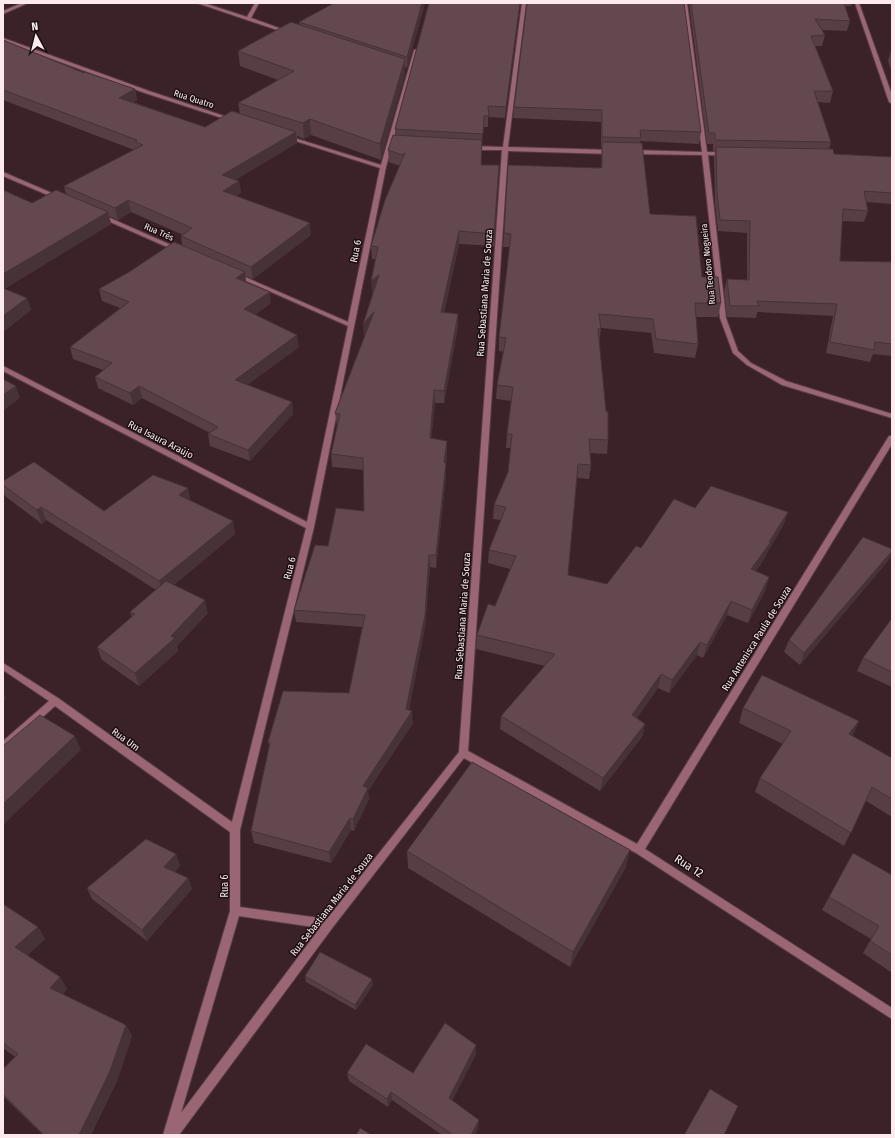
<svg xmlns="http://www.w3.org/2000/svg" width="895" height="1138" font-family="'Fira Sans Condensed',sans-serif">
<rect width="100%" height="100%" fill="#3b2128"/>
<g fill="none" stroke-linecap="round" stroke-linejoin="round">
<g stroke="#563d44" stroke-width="2">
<path id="street" d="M 22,3 L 28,3 L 3,14 L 3,11 Z
M 197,3 L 204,3 L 247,17 L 255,3 L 259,3 L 251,18 L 290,32 L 286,33 Z
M 522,3 L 526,3 L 508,147 L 612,150 L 615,152 L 612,154 L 508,151 L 468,751 L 637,844 L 889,436 L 892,436 L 892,444 L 645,849 L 892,1008 L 892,1019 L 636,853 L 464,758 L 333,927 L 179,1135 L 163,1135 L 230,911 L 230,832 L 55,706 L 6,750 L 3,751 L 3,741 L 49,701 L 3,670 L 3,663 L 58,698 L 232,822 L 306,528 L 3,371 L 3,366 L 307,522 L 348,326 L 233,275 L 236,273 L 238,274 L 348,322 L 380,168 L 283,137 L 288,136 L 381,165 L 414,50 L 418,49 L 386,167 L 314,527 L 240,830 L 240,907 L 327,919 L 459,752 L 502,150 L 472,150 L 469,148 L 472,146 L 503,147 ZM 239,916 L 320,928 L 181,1113 Z
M 683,3 L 687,3 L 707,152 L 724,152 L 727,154 L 724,156 L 708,155 L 726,318 L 738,351 L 751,363 L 786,381 L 892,414 L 892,418 L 782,385 L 747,365 L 733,353 L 720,318 L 702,155 L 633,154 L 630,152 L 633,150 L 702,152 Z
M 855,3 L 859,3 L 892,95 L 892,104 L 889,102 Z
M 3,38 L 149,91 L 236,120 L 231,121 L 145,93 L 3,41 Z
M 3,172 L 61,197 L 62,198 L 57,199 L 3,176 Z
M 101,214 L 180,249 L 181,250 L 178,252 L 176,251 L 99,217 L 99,215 Z"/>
</g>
<use href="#street" fill="#9a6674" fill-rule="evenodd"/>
</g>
<path fill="#563e44" d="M 425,3 L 407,68 L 405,67 L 405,74 L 381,160 L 311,135 L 304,139 L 297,136 L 297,143 L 235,180 L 239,181 L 241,193 L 236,196 L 311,235 L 253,279 L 245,276 L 246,282 L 271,303 L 255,315 L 299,347 L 247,385 L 292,402 L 293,414 L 250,461 L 210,446 L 208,434 L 210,433 L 142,398 L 133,405 L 98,388 L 95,377 L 103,370 L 73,359 L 70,347 L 120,308 L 102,301 L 99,289 L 182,245 L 181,236 L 183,235 L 131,212 L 118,220 L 109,216 L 111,224 L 4,289 L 27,298 L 31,310 L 3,332 L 3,190 L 32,203 L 66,194 L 64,186 L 134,150 L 3,100 L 3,40 L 84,73 L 135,89 L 137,100 L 133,102 L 205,127 L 240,114 L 238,103 L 278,80 L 240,66 L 238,51 L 299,24 L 299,22 Z
M 429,3 L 520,3 L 505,118 L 488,117 L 488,127 L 483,127 L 481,165 L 499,165 L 494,246 L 459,244 L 444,313 L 458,326 L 444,403 L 435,403 L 431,439 L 447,441 L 447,454 L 446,463 L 446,475 L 436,568 L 430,567 L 425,627 L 409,710 L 413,723 L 368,791 L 369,799 L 354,831 L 351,830 L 331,863 L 254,843 L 251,831 L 269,746 L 268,742 L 349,693 L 362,627 L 296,622 L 294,610 L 328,546 L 364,511 L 364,470 L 332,467 L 331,454 L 337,426 L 335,413 L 365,335 L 364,337 L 373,292 L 372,293 L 376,259 L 372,259 L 371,246 L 400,166 L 389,162 L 388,150 L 395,135 L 395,129 Z
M 527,3 L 701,132 L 699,144 L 640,141 L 640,143 L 650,214 L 702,277 L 721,303 L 718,317 L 696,317 L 698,344 L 695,358 L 654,353 L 651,333 L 601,328 L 599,343 L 608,440 L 607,454 L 590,453 L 591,465 L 589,479 L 577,478 L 568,575 L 607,584 L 641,548 L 695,508 L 788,512 L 783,526 L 768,551 L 766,556 L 756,571 L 769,577 L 765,591 L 748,623 L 727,615 L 703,658 L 697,655 L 669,693 L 658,688 L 637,718 L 645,724 L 642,737 L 600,791 L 500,729 L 501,716 L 545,666 L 476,649 L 477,635 L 495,606 L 510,569 L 488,563 L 489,550 L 501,520 L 493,519 L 494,505 L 508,472 L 511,448 L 506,448 L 507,434 L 511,401 L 496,399 L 497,385 L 504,352 L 499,351 L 499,337 L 510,247 L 503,247 L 504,233 L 601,168 L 602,148 L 601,148 L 601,122 L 513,118 L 514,107 Z
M 689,3 L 852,3 L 851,6 L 845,6 L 850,21 L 847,31 L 822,30 L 825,35 L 822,46 L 815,46 L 833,91 L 830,103 L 818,102 L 831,142 L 829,149 L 834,154 L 892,157 L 892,204 L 866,202 L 868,211 L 864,222 L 842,221 L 840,261 L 892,262 L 892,356 L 873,354 L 870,362 L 826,353 L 833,316 L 757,312 L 756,318 L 727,317 L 724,291 L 727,279 L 747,280 L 747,233 L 718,231 L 715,204 L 714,158 L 715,152 L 713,152 L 713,144 L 707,144 Z
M 891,50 L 892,50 L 892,73 L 888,61 Z
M 3,481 L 104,511 L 191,501 L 233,521 L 235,534 L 174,585 L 208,613 L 177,646 L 178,651 L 139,686 L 102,660 L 97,647 L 132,617 L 130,612 L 156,590 L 46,520 L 42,524 L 5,496 L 3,491 Z
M 892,549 L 892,552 L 888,561 L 800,665 L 784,652 L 789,640 Z
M 892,618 L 892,687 L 857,671 L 863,658 Z
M 743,708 L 852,736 L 892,758 L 892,817 L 866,801 L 844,846 L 755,792 L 760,778 L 783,744 L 739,723 Z
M 407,851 L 626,867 L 570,967 L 408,868 Z
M 853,853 L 892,875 L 892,973 L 863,953 L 871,939 L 822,910 Z
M 176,854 L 180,866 L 175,872 L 188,878 L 192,889 L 147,941 L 92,899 L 87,888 Z
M 3,904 L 38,927 L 45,939 L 27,956 L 60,977 L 67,989 L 63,994 L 126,1025 L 132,1036 L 117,1081 L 91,1135 L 43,1135 L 3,1096 L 3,1069 L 15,1057 L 3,1048 Z
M 305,976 L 373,985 L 356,1010 L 306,982 Z
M 476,1054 L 452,1101 L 479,1120 L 478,1128 L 475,1135 L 442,1135 L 392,1100 L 388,1107 L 349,1081 L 347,1073 L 413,1073 Z"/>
<path fill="#463237" d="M 422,3 L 425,3 L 407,68 L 407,57 Z
M 520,3 L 505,118 L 506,107 Z
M 405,59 L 405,74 L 381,160 L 380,144 Z
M 135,89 L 137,100 L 121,109 L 119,98 Z
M 310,119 L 311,135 L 304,139 L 303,123 Z
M 296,132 L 297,143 L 224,187 L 222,175 Z
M 499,165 L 499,177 L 494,246 L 494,234 Z
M 239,181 L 241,193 L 225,203 L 223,191 Z
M 128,200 L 131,212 L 118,220 L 115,208 Z
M 108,212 L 111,224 L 3,289 L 3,274 Z
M 310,223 L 311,235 L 253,279 L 251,267 Z
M 459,231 L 459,244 L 441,325 L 441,312 Z
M 245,272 L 246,283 L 236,278 Z
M 379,275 L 379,288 L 372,293 L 371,281 Z
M 270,292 L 271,303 L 246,321 L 244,309 Z
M 27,298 L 31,310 L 3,332 L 3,316 Z
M 374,312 L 375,325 L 364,337 L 363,324 Z
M 458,314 L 458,326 L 444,403 L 444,391 Z
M 297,335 L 299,347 L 237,392 L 235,380 Z
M 16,386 L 20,398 L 3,411 L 3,395 Z
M 139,386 L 142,398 L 133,405 L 130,393 Z
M 434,390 L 435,403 L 430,451 L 430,438 Z
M 292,402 L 293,414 L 250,461 L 248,450 Z
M 447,441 L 447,454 L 444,475 L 444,462 Z
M 446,463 L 446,475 L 436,568 L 436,555 Z
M 188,488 L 191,501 L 179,495 Z
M 41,507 L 46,520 L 42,524 L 37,510 Z
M 788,512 L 783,526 L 768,551 L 766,556 L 747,583 L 751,569 L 769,542 Z
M 233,521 L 235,534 L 163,594 L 159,581 Z
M 892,551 L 892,552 L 888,561 L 800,665 L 804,653 Z
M 429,555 L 430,567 L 425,627 L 407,719 L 412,711 L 413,723 L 368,791 L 369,799 L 354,831 L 353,819 L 363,786 L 406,709 Z
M 769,577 L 765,591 L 748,623 L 752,610 Z
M 205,600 L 208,613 L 177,646 L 178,651 L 139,686 L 135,673 Z
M 731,601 L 727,615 L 703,658 L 707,645 Z
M 700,642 L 697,655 L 669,693 L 672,680 Z
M 661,674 L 658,688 L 629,729 L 632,715 Z
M 3,692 L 6,699 L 3,701 Z
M 859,721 L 853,736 L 843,749 L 849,734 Z
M 645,724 L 642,737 L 600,791 L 603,778 Z
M 75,736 L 81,750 L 3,825 L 3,804 Z
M 350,818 L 351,830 L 331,863 L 329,852 Z
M 630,850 L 626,867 L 570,967 L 573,952 Z
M 176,854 L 180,866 L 169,879 L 164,867 Z
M 188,878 L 192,889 L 147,941 L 142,930 Z
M 38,927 L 45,939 L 23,960 L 15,947 Z
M 60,977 L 67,989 L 58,1000 L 50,988 Z
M 372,979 L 373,985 L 356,1010 L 355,1005 Z
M 126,1025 L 132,1036 L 117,1081 L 91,1135 L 79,1135 Z
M 476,1045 L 476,1054 L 449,1106 L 449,1098 Z
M 391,1092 L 392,1100 L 388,1107 L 387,1099 Z
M 479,1120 L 478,1128 L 475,1135 L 471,1135 Z"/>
<path fill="#64484f" stroke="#463237" d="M 334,3 L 422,3 L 407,57 L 299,22 Z
M 429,3 L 520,3 L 506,107 L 488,106 L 489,116 L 484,116 L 483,134 L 395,129 Z
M 527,3 L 684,3 L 701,132 L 640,130 L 641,138 L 602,137 L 602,110 L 514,107 Z
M 691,3 L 844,3 L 850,21 L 815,19 L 825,35 L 811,36 L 833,91 L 814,91 L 831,142 L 715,140 L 715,133 L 709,133 Z
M 291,22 L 405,59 L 380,144 L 310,119 L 303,123 L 238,103 L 294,71 L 238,51 Z
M 3,40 L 84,73 L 85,72 L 135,89 L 119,98 L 205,127 L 232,111 L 296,132 L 222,175 L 239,181 L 223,191 L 310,223 L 251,267 L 181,236 L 192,228 L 128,200 L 115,208 L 64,186 L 143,145 L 135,141 L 137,140 L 3,90 Z
M 393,135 L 482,140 L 481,165 L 499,165 L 494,234 L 459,231 L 441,312 L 458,314 L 444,391 L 434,390 L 430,438 L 447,441 L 444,462 L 446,463 L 436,555 L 429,555 L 425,615 L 406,709 L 412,711 L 363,786 L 368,788 L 353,819 L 350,818 L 329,852 L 251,831 L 270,743 L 268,742 L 283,691 L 349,693 L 365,615 L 294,610 L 315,545 L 328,546 L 336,508 L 364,511 L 363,458 L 331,454 L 340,414 L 335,413 L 374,312 L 363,324 L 379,275 L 371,281 L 378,247 L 371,246 L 385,200 L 405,153 L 402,155 L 388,150 Z
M 602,142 L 642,143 L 650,214 L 696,216 L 702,277 L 718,277 L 721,303 L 695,303 L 698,344 L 656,339 L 653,319 L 599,314 L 601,329 L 598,329 L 606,411 L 608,412 L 608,440 L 589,439 L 591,465 L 578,464 L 568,575 L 607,584 L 636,546 L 641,548 L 674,499 L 695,508 L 711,486 L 788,512 L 769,542 L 771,542 L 751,569 L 769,577 L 752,610 L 731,601 L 707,645 L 700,642 L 672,680 L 661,674 L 632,715 L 645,724 L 603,778 L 501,716 L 555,654 L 477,635 L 488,604 L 495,606 L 516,556 L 489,550 L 506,507 L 494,505 L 508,472 L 512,434 L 507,434 L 513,387 L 497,385 L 506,338 L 499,337 L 511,234 L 504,233 L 508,165 L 601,168 L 602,167 Z
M 716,147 L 833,149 L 834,154 L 892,157 L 892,193 L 864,191 L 868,211 L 843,209 L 840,261 L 892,262 L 892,344 L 875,342 L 874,350 L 830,342 L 837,304 L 757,301 L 759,306 L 730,306 L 727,279 L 749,280 L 750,221 L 720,220 L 717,193 Z
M 3,190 L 32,203 L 56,190 L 108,212 L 3,274 Z
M 174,242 L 245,272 L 236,278 L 270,292 L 244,309 L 297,335 L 235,380 L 292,402 L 248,450 L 208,434 L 218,427 L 139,386 L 130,393 L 95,377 L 112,363 L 70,347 L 129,302 L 99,289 L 129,272 Z
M 3,288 L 27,298 L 3,316 Z
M 3,379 L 16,386 L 3,395 Z
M 34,462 L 104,511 L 153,475 L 188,488 L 179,495 L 233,521 L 159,581 L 41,507 L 37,510 L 3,485 L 3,481 Z
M 863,537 L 892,549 L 892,551 L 804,653 L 789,640 Z
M 166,581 L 205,600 L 171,636 L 175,638 L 135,673 L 97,647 L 135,614 L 130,612 Z
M 892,618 L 892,672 L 863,658 Z
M 762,675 L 859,721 L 849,734 L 892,758 L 892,799 L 872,787 L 851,833 L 760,778 L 791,731 L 743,708 Z
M 40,715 L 75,736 L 3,804 L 3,746 Z
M 472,762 L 630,850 L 573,952 L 407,851 Z
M 146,839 L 176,854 L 164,867 L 188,878 L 142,930 L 87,888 Z
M 853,853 L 892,875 L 892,955 L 870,941 L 879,926 L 829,897 Z
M 3,904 L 38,927 L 15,947 L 60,977 L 50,988 L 126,1025 L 110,1071 L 79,1135 L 44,1135 L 3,1094 L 3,1069 L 18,1054 L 3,1043 Z
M 320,952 L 372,979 L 355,1005 L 305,976 Z
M 445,1023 L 476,1045 L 449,1098 L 479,1120 L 471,1135 L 453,1135 L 391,1092 L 387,1099 L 347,1073 L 366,1044 L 413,1073 Z
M 710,1089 L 738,1106 L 724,1135 L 684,1135 Z
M 360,1128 L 372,1135 L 356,1135 Z"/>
<g text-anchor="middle" stroke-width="3" stroke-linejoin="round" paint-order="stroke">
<g font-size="9" fill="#fceaee" stroke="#1b0f12">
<text transform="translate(194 99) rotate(18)" y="3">Rua Quatro</text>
<text transform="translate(159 232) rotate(24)" y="3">Rua Três</text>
<text transform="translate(708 264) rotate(-96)" y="3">Rua Teodoro Nogueira</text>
</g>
<g font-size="10" fill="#fceaee" stroke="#1b0f12">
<text transform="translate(355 251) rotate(-79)" y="4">Rua 6</text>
<text transform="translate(484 293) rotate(-86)" y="4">Rua Sebastiana Maria de Souza</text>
<text transform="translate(161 439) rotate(27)" y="4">Rua Isaura Araújo</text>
<text transform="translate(289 568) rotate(-76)" y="4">Rua 6</text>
<text transform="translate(462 616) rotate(-86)" y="4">Rua Sebastiana Maria de Souza</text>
<text transform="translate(756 638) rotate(-58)" y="4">Rua Antenisca Paula de Souza</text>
<text transform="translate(126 739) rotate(36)" y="4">Rua Um</text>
<text transform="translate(224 886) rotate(-90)" y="4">Rua 6</text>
<text transform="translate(331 904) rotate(-52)" y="4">Rua Sebastiana Maria de Souza</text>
</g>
<g font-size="12" fill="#fceaee" stroke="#1b0f12">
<text transform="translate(689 866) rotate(33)" y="4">Rua 12</text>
</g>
</g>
<rect width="895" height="1138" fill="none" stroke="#fceaee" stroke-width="8"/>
<g transform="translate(36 36) rotate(353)" stroke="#1b0f12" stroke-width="3" paint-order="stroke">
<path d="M0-3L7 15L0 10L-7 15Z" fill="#fceaee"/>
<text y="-6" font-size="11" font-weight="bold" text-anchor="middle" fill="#fceaee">N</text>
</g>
</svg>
